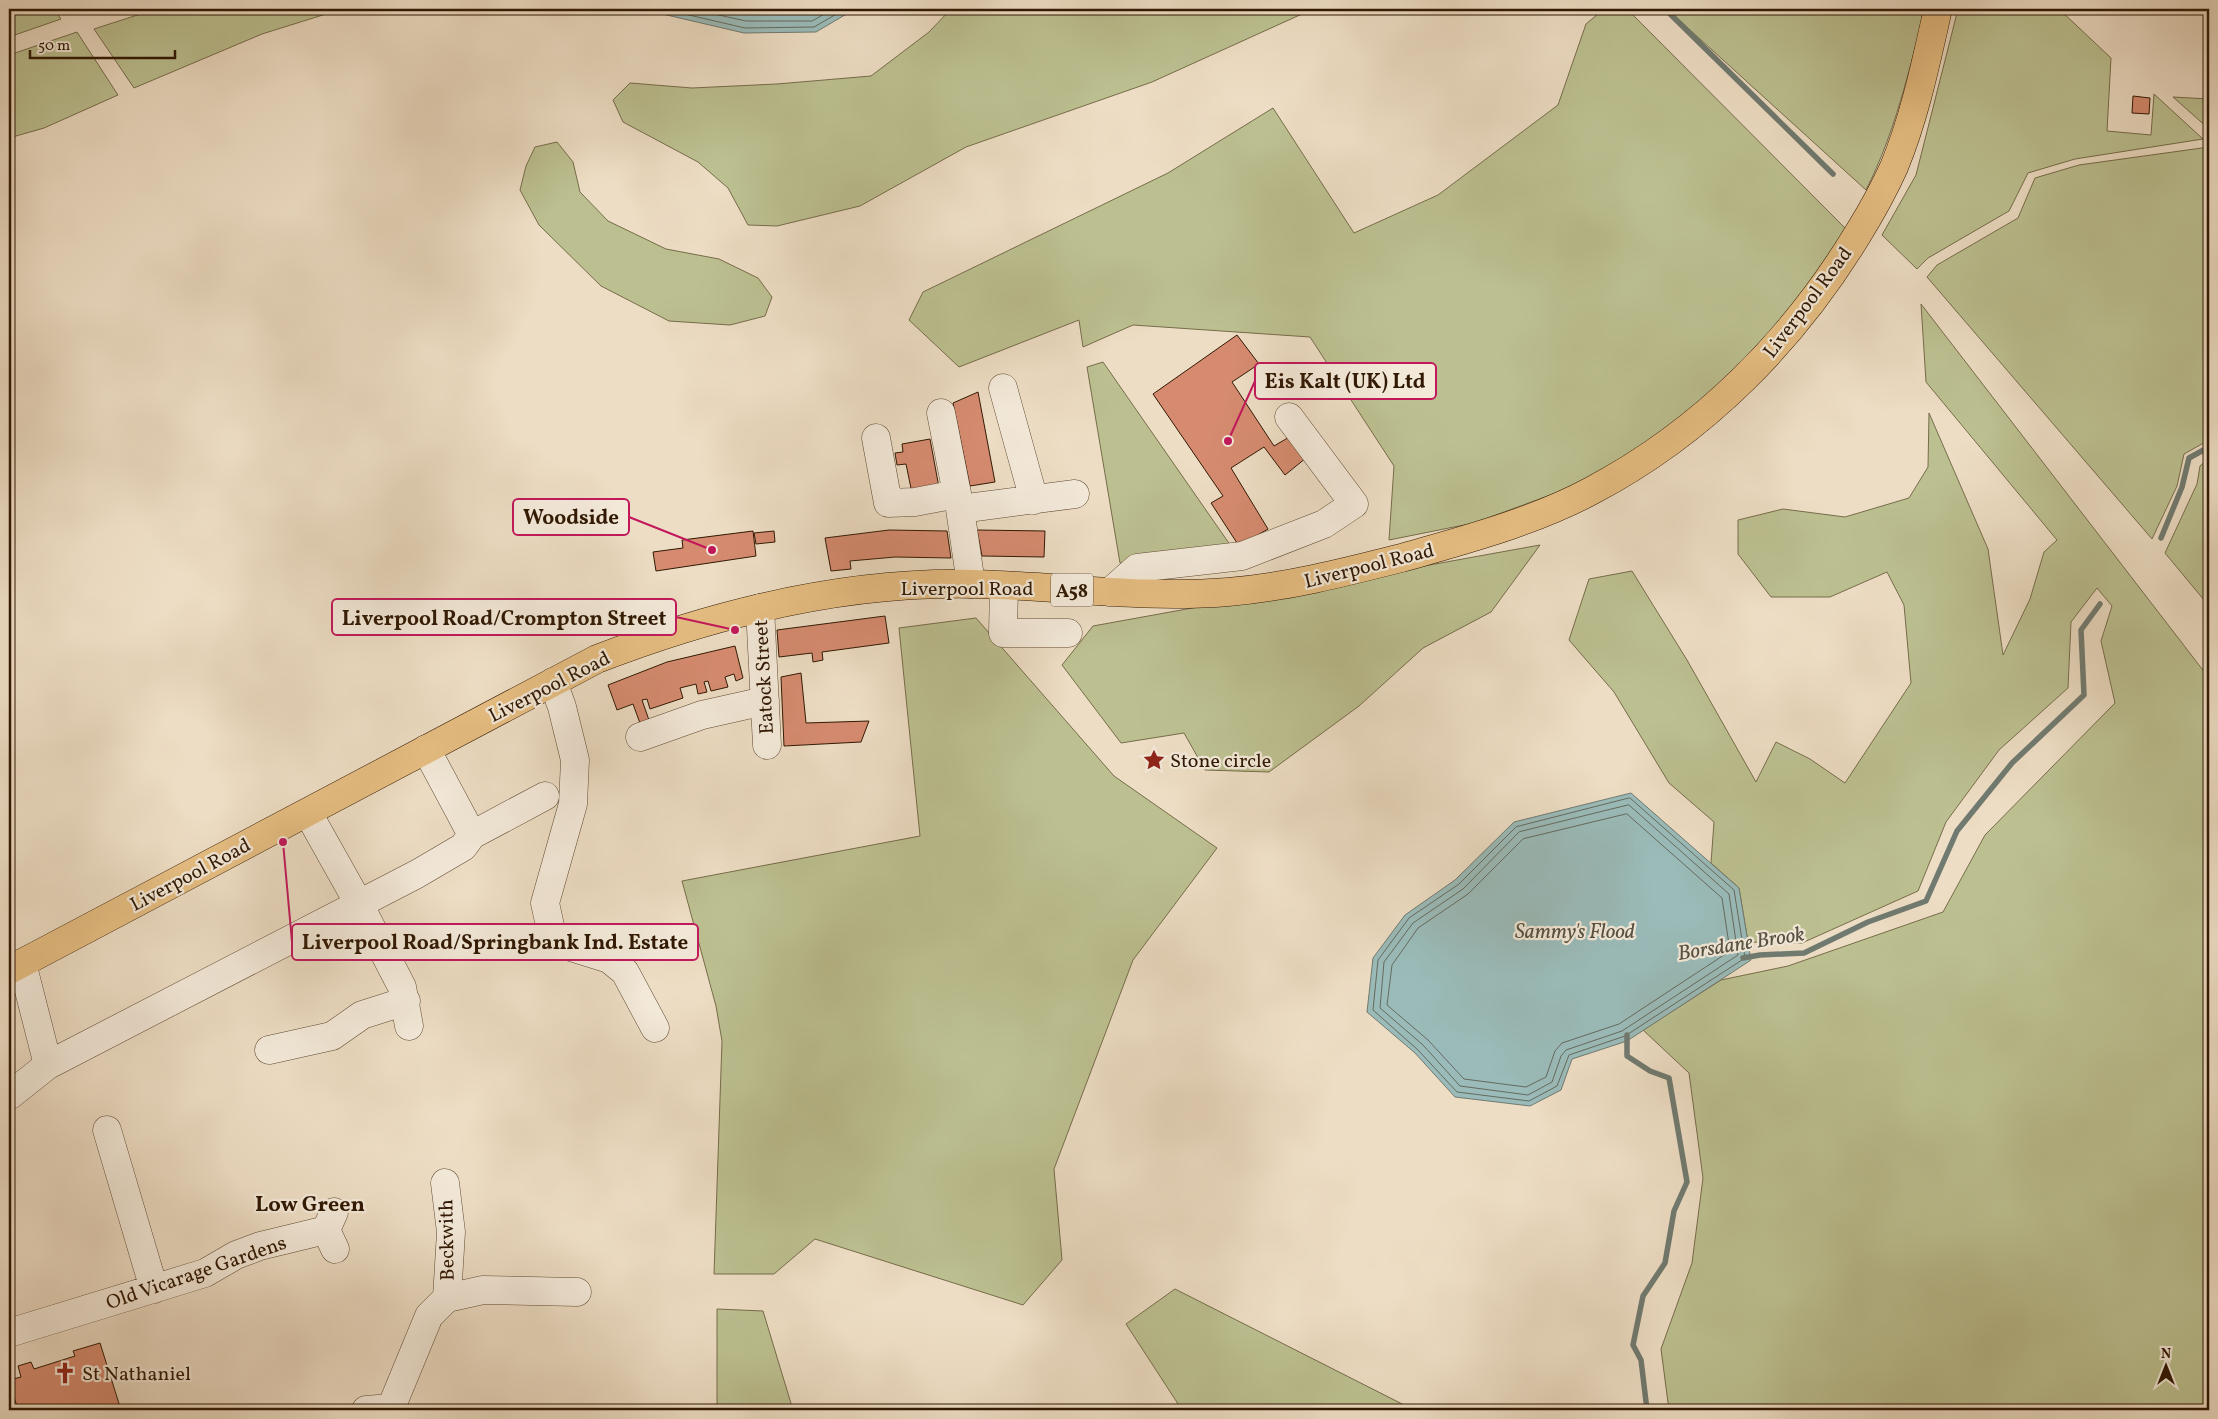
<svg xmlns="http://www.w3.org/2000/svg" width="2218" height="1419" font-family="Vollkorn,serif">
<rect width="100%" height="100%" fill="#edddc4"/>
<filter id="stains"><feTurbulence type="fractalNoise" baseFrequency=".004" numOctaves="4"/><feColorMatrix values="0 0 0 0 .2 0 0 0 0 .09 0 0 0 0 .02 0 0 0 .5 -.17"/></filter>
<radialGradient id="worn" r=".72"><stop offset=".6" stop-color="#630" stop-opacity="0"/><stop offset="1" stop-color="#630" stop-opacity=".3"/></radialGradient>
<path fill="#bcc091" stroke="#766c4a" d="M 9,9 L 54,9 L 61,19 L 9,37 Z
M 156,9 L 342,9 L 262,34 L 134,88 L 94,29 Z
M 951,9 L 1313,9 L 1152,82 L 966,147 L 860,206 L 777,226 L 748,225 L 728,188 L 698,162 L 623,122 L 613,100 L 630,83 L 692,88 L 777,84 L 871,76 L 929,32 Z
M 1604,9 L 1619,9 L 1630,12 L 1846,229 L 1783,320 L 1708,406 L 1594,479 L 1474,523 L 1389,540 L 1394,466 L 1310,337 L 1133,325 L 1083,347 L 1079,320 L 959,367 L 909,320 L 923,292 L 1168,173 L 1273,108 L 1354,233 L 1438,195 L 1558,105 L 1586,24 Z
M 1667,9 L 1925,9 C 1909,71 1895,133 1866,190 Z
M 1958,9 L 2059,9 L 2111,58 L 2107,131 L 2151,135 L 2154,94 L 2203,139 L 2075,159 L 2028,173 L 2009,211 L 1928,258 L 1917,269 L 1882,235 L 1916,175 Z
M 77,32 L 118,95 L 44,128 L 9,138 L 9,55 Z
M 2173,97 L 2209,99 L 2209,129 Z
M 557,142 L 573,162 L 580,192 L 608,221 L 666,249 L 719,259 L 758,278 L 772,297 L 765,316 L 730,325 L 669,321 L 601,286 L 539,225 L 520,190 L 526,166 L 535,147 Z
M 2209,147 L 2209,440 L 2184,454 L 2177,486 L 2152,539 L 1927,277 L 1937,265 L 2018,218 L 2035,178 L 2079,165 Z
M 1921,304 L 2209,678 L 2209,1410 L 1669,1410 L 1661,1349 L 1692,1263 L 1703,1178 L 1689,1073 L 1643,1030 L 1721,980 L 1788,966 L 1943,912 L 1985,835 L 2115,703 L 2101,641 L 2112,606 L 2097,588 L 2071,622 L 2068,688 L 1999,750 L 1946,822 L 1918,891 L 1802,943 L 1748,942 L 1739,888 L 1711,863 L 1714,822 L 1669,783 L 1614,692 L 1569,640 L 1589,579 L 1632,571 L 1687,660 L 1756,782 L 1776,742 L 1810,759 L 1845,783 L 1911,683 L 1904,605 L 1887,572 L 1830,597 L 1771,597 L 1738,554 L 1738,520 L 1783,509 L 1845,517 L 1909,498 L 1928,467 L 1929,413 L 1988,549 L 2003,655 L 2030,599 L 2044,552 L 2057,540 L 1926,382 Z
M 1103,362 L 1233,549 L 1120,563 L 1087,367 Z
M 2209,458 L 2209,606 L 2165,553 L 2197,484 L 2200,466 Z
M 1540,545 L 1491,612 L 1423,648 L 1359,706 L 1269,772 L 1205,770 L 1184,733 L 1121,743 L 1062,665 L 1093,626 Z
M 976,618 L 1114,776 L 1217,848 L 1133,960 L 1054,1169 L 1062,1260 L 1023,1305 L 815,1239 L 774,1274 L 714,1274 L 722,1041 L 716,1006 L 682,881 L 920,836 L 899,628 Z
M 1175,1289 L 1414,1410 L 1182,1410 L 1126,1324 Z
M 717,1309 L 763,1311 L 793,1410 L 717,1410 Z"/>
<path fill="#9abbb9" stroke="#707a70" d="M 641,9 L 855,9 L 816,32 L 744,33 Z
M 1631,793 L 1739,888 L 1751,960 L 1627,1041 L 1572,1059 L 1561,1090 L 1530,1106 L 1455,1097 L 1415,1053 L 1367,1012 L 1373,958 L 1405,915 L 1455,880 L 1514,822 Z"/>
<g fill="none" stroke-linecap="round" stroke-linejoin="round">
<path stroke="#656a5e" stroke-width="1" d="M 663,9 L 745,28 L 814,27 L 845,9
M 691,9 L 746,21 L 812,21 L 833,9
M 724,9 L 746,14 L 810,13 L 818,9
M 1630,798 L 1734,890 L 1745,958 L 1625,1036 L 1569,1055 L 1557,1086 L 1529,1101 L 1457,1092 L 1418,1050 L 1373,1010 L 1378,960 L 1409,918 L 1459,884 L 1516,827 Z
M 1629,805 L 1729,894 L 1738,955 L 1622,1031 L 1566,1050 L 1561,1056 L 1552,1082 L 1528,1095 L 1460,1086 L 1423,1045 L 1380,1008 L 1384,962 L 1413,923 L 1463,889 L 1519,832 Z
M 1627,814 L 1722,898 L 1730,951 L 1619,1024 L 1562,1043 L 1555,1051 L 1546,1077 L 1526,1087 L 1464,1079 L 1428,1040 L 1387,1005 L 1392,965 L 1418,928 L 1468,894 L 1523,839 Z"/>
<path stroke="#707a70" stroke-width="5.5" d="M 1665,9 L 1833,174
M 2161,538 L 2182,487 L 2189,458 L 2209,447
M 1743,958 L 1760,955 L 1804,953 L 1868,922 L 1926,901 L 1957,831 L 2012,763 L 2084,695 L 2081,630 L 2100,604
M 1627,1035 L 1627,1056 L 1650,1071 L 1669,1078 L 1687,1182 L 1674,1211 L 1665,1263 L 1643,1296 L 1633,1345 L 1641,1360 L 1647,1410"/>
</g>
<path fill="#d68b70" stroke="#301803" d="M 2133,96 L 2150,98 L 2149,114 L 2132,113 Z
M 1237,335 L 1259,364 L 1232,382 L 1274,446 L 1291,436 L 1306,458 L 1285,475 L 1264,447 L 1231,468 L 1268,529 L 1239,546 L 1211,503 L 1223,496 L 1153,394 Z
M 978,392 L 995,482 L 970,486 L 953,403 Z
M 930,439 L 940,493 L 913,498 L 906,464 L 897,465 L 895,453 L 903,452 L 902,444 Z
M 889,530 L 947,531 L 951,558 L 895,557 L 850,561 L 851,569 L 831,571 L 825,538 Z
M 977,530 L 1045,531 L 1044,557 L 982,556 Z
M 753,531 L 756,556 L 656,571 L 653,552 L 683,548 L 682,540 Z
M 774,531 L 775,542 L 756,544 L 754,533 Z
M 885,616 L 889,643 L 822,652 L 823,660 L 813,662 L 812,653 L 779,657 L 777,630 Z
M 735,646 L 743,678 L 736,681 L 734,674 L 725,677 L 728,687 L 711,691 L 708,681 L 704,682 L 707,692 L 698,694 L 696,684 L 680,688 L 683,698 L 650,709 L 647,699 L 642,700 L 650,723 L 641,726 L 633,704 L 617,710 L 608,685 L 667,662 Z
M 801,673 L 806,723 L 869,721 L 861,742 L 784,746 L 781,677 Z
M 100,1343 L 121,1410 L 18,1410 L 9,1380 L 21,1377 L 18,1366 L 31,1362 L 34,1369 L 75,1356 L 73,1351 Z"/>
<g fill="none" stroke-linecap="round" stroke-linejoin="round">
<g stroke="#5f4933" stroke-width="29">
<path id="minor" d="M 1003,388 L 1034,500
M 941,413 L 960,509 L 971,584
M 876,438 L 888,503 L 915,502 L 957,494
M 960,509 L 1075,494
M 1004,586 L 1003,633 L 1068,633
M 1110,592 L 1137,568 L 1242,556 L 1324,524 L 1354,504 L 1289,417
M 760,608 L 767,745
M 553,682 L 562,707 L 575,760 L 573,804 L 545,903 L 552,935 L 564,945 L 609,959 L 625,972 L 655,1028
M 640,737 L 702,715 L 765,701
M 426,749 L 472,835
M 308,813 L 359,904 L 402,987 L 409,1026
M 22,963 L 48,1065
M 269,1050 L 332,1036 L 362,1015 L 406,1001
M 9,1096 L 48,1065 L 417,874 L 463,847 L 472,835 L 545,796
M 107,1130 L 154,1289
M 445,1183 L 451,1232 L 447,1298
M 334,1212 L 326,1230 L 335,1249
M 9,1333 L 205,1273 L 236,1255 L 260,1246 L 326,1230
M 391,1408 L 429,1316 L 447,1298 L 483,1290 L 577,1292
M 366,1410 L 391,1408"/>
</g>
<g stroke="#301803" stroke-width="29">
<path id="major" d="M 9,970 L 597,659 C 716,613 845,581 974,584 C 1058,586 1143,599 1228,592 C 1288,587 1346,572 1405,557 C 1467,539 1533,522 1591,491 C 1703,432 1794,340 1859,232 C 1872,211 1884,189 1894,167 C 1915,116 1926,62 1938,9"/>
</g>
<use href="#minor" stroke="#f3e9d9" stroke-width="28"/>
<use href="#major" stroke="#e6be82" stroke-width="28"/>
</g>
<defs>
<g id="sight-bare" transform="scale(1.725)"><path d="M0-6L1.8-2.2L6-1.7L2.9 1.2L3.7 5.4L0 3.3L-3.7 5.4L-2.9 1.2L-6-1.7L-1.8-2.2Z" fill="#8f2418" stroke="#f3e9d9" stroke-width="2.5" paint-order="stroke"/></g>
<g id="church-bare" transform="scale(1.725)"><path d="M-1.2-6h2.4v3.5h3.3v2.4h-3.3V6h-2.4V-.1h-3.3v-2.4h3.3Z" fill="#8f2418" stroke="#f3e9d9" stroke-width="2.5" paint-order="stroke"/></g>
</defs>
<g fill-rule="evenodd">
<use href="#sight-bare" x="1154" y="760"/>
<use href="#church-bare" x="65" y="1373"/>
</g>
<g text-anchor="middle" stroke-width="4.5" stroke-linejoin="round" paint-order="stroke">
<rect fill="#f3e9d9" stroke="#6a5743" stroke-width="1" x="1051" y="573.5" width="42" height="33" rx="4"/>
<g font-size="19" font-weight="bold" fill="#301803">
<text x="1072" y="597">A58</text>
</g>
<g font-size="20" fill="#301803" stroke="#f3e9d9">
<text transform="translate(1807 302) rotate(-53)" y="7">Liverpool Road</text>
<text transform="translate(1369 565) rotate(-14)" y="7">Liverpool Road</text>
<text x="967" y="595">Liverpool Road</text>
<text transform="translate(763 677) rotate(-93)" y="7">Eatock Street</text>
<text transform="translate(549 686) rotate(-27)" y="7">Liverpool Road</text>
<text transform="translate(190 874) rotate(-28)" y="7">Liverpool Road</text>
<text transform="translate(446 1240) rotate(-91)" y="7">Beckwith</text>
<text transform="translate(196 1272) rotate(-19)" y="7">Old Vicarage Gardens</text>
</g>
<g font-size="20" fill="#301803" stroke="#f3e9d9" text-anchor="start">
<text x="1170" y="767">Stone circle</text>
<text x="82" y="1380">St Nathaniel</text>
</g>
<g font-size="21" font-style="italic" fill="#555143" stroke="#f3e9d9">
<text x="1575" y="938">Sammy's Flood</text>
<text transform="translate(1741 943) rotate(-9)" y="7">Borsdane Brook</text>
</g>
<g font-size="22" font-weight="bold" fill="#301803" stroke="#f3e9d9">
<text x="310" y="1211">Low Green</text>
</g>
</g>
<path fill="none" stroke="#c2185b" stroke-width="2" d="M1228 441L1255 381M712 550L629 517M735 630L676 617M283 842L292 942"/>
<g fill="#c2185b" stroke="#f3e9d9" stroke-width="2">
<circle cx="1228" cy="441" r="5"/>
<circle cx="712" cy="550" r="5"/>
<circle cx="735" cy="630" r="5"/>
<circle cx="283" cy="842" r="5"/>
</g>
<g fill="#f3e9d9" stroke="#c2185b" stroke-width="2">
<rect x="1255" y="363" width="181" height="36" rx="5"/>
<rect x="513" y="499" width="116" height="36" rx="5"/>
<rect x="332" y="599" width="344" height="36" rx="5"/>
<rect x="292" y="924" width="406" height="36" rx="5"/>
</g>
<g font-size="21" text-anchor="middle" font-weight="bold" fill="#301803">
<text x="1345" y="388">Eis Kalt (UK) Ltd</text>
<text x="571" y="524">Woodside</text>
<text x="504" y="625">Liverpool Road/Crompton Street</text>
<text x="495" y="949">Liverpool Road/Springbank Ind. Estate</text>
</g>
<rect width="2218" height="1419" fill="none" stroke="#edddc4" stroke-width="30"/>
<rect x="10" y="10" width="2198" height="1399" fill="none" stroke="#301803" stroke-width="2.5"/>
<rect x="15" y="15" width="2188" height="1389" fill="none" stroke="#301803"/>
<g transform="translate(2166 1366)" stroke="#f3e9d9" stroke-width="4" paint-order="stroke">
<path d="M0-4L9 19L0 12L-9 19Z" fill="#301803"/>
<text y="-8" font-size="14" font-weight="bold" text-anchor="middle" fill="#301803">N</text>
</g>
<path d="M30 50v8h145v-8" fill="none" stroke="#301803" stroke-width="2.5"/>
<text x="38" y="50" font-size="15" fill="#301803" stroke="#f3e9d9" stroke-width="4" paint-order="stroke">50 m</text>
<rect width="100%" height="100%" filter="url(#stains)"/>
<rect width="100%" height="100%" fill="url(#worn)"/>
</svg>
